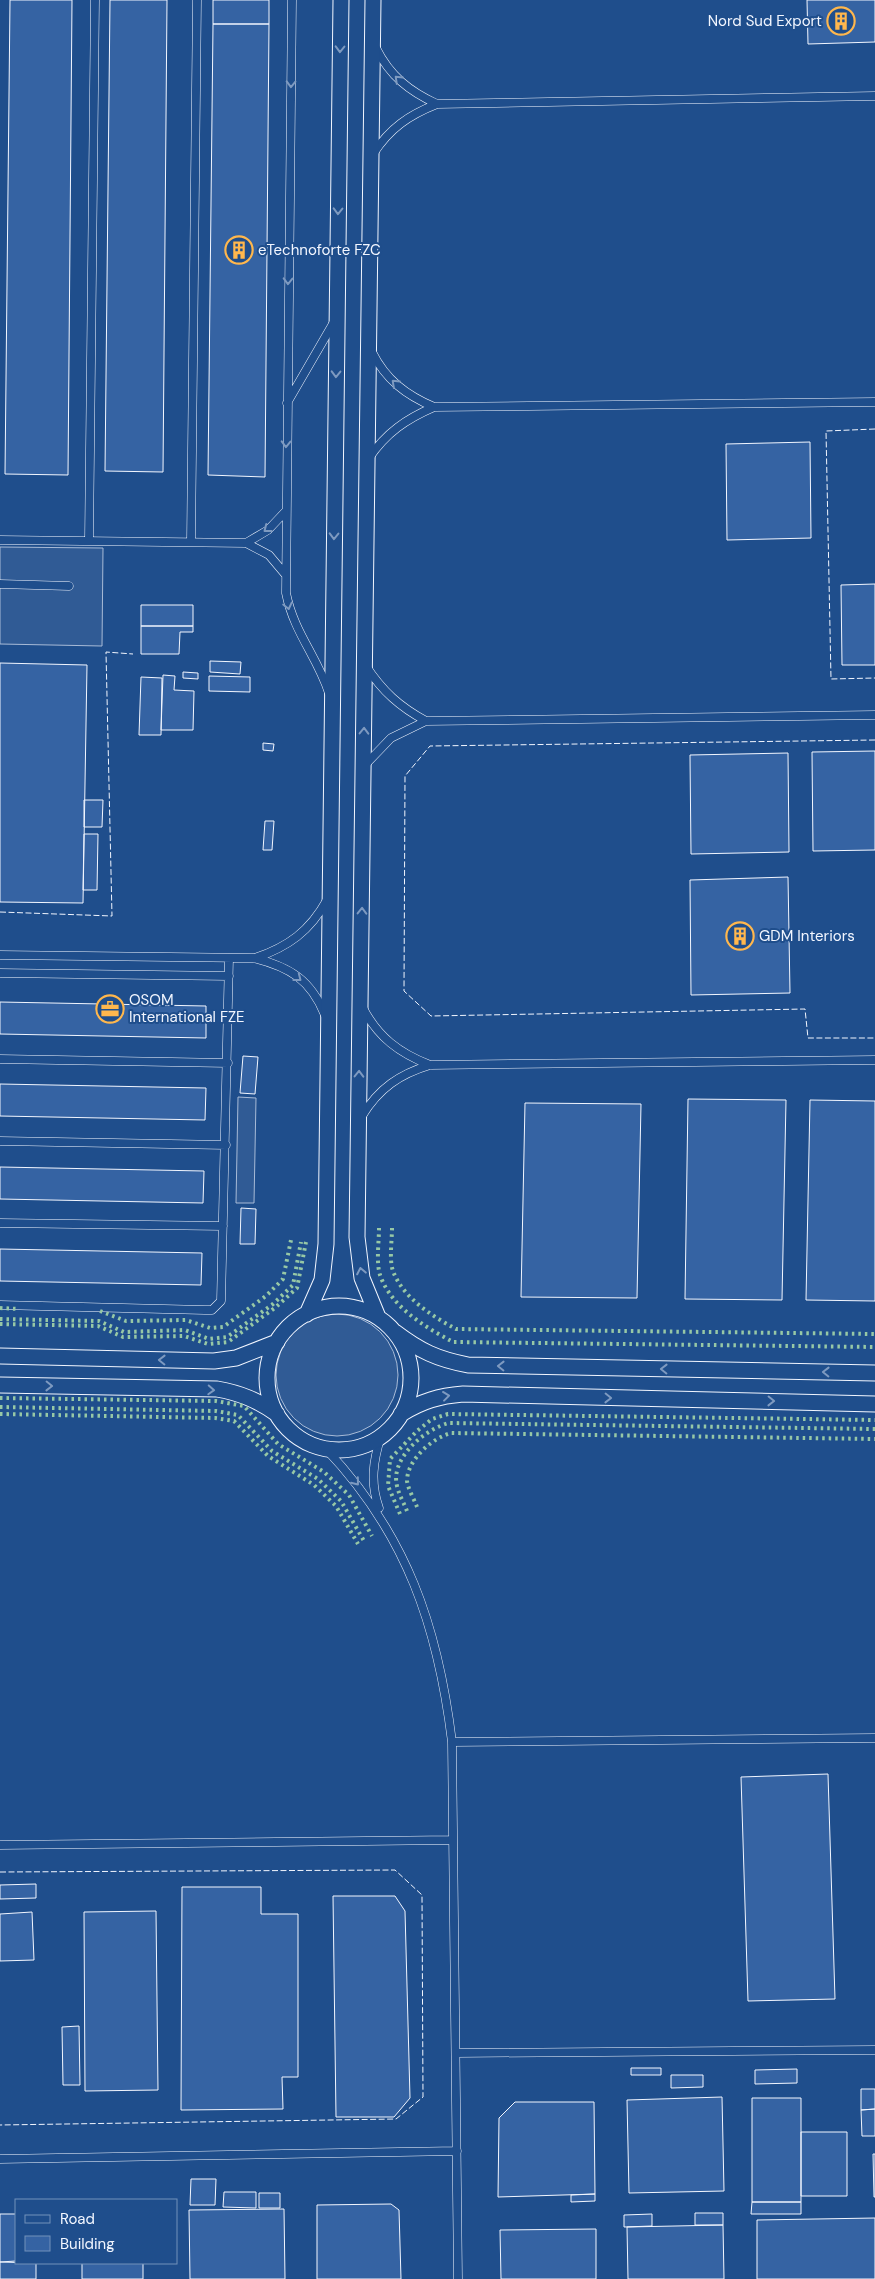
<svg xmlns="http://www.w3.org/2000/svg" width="875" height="2279" font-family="'DM Sans',sans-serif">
<rect width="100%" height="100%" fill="#1f4e8c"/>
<path fill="#305b95" stroke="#a8bbd7" d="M 0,547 L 103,548 L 102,646 L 0,644 Z
M 238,1097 L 256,1098 L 254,1203 L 236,1203 Z
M276 1375a61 61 0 1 1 122 0a61 61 0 1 1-122 0Z"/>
<path fill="#3563a3" stroke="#f2f6ff" d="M 10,0 L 72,0 L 68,475 L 5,474 Z
M 110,0 L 167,0 L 163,472 L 105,471 Z
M 213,0 L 269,0 L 269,24 L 213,24 Z
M 807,0 L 875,0 L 875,42 L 808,44 Z
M 213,24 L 269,24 L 265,477 L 208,475 Z
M 810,442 L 811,538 L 727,540 L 726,444 Z
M 875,584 L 875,665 L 842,665 L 841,585 Z
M 141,605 L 193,605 L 193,626 L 141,626 Z
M 141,626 L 193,626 L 193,632 L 180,632 L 179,654 L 141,654 Z
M 210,661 L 241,662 L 240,674 L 210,672 Z
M 0,663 L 87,665 L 83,903 L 0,902 Z
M 183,672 L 198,673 L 198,679 L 183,678 Z
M 163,675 L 175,676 L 174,690 L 194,691 L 193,730 L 161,730 Z
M 209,676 L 250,677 L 250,692 L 209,691 Z
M 141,677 L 162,678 L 161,735 L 139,735 Z
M 263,743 L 274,744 L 273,751 L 263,750 Z
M 875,751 L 875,850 L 813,851 L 812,752 Z
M 788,753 L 789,852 L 691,854 L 690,755 Z
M 84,800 L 103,800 L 102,827 L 84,827 Z
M 265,821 L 274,821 L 272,850 L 263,850 Z
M 84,834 L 98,834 L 97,890 L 83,890 Z
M 788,877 L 790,993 L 691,995 L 690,880 Z
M 0,1002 L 206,1006 L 206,1038 L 0,1034 Z
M 243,1056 L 258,1057 L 255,1094 L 240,1093 Z
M 0,1084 L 206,1088 L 205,1120 L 0,1116 Z
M 688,1099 L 786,1100 L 782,1300 L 685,1299 Z
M 810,1100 L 875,1101 L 875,1301 L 806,1300 Z
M 525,1103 L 641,1104 L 637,1298 L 521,1297 Z
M 0,1167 L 204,1171 L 203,1203 L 0,1199 Z
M 241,1208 L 256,1209 L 255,1244 L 240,1244 Z
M 0,1249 L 202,1253 L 201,1285 L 0,1281 Z
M 828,1774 L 835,1999 L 748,2001 L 741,1777 Z
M 36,1884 L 36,1898 L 0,1899 L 0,1885 Z
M 182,1887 L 261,1887 L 261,1914 L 298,1914 L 298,2077 L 282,2077 L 283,2109 L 181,2110 Z
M 333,1896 L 395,1896 L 405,1911 L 410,2098 L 394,2117 L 336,2117 Z
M 156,1911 L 158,2090 L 85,2091 L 84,1912 Z
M 32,1912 L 34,1960 L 0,1961 L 0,1914 Z
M 79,2026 L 80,2085 L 63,2085 L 62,2027 Z
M 631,2068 L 661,2068 L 661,2075 L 631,2075 Z
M 797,2069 L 797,2083 L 755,2084 L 755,2070 Z
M 671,2075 L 703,2075 L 703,2087 L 671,2088 Z
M 861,2089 L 875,2089 L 875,2109 L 861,2110 Z
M 722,2097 L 724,2191 L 629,2193 L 627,2100 Z
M 752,2098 L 801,2098 L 801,2202 L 752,2202 Z
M 515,2102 L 594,2102 L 595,2194 L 498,2197 L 499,2118 Z
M 875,2109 L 875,2136 L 862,2136 L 861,2110 Z
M 801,2132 L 847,2132 L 847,2196 L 801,2196 Z
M 873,2154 L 875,2154 L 875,2197 L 874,2197 Z
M 191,2179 L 216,2179 L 215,2205 L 190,2205 Z
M 224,2192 L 256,2192 L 256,2208 L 223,2207 Z
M 259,2193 L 280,2193 L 280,2208 L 259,2208 Z
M 595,2194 L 595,2201 L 571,2202 L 571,2195 Z
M 752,2202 L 801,2202 L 801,2214 L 751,2214 Z
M 391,2204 L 399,2210 L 401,2279 L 317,2279 L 317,2205 Z
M 284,2209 L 285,2279 L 190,2279 L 189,2210 Z
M 695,2213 L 723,2213 L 723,2225 L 695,2225 Z
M 0,2214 L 16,2214 L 16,2261 L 0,2262 Z
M 652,2214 L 652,2226 L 624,2227 L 624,2215 Z
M 875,2218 L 875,2279 L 757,2279 L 757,2220 Z
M 723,2225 L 724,2279 L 628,2279 L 627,2227 Z
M 596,2229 L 596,2279 L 501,2279 L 500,2230 Z
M 0,2262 L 36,2263 L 36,2279 L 0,2279 Z
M 82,2263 L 143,2263 L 143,2279 L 82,2279 Z"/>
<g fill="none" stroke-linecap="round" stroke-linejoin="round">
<g stroke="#f2f6ff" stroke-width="9">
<path id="service" d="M 292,0 L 286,593 C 294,633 317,656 329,693
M 376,48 C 390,76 409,91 437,104
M 373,154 C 390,128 409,115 437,104 L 875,96
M 372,352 C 386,380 406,395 434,407
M 287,403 L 334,322
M 369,458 C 386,433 406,419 434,407 L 875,402
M 0,540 L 246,543 L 269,555 L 285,574
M 89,541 L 95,0
M 191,542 L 197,0
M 246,543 L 268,530 L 285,512
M 0,584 L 69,586
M 366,666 C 382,691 400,707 426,721
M 365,765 L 391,738 L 426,721 L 875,715
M 0,955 L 254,958 C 290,967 311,980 325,1015
M 255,958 C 288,947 310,931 327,900
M 0,973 L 229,976
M 363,1008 C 378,1037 399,1053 430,1065
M 0,1059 L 228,1063
M 362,1116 C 379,1088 400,1074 430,1065 L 875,1060
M 0,1141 L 226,1145
M 0,1223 L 223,1226
M 0,1305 L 205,1310 L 212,1310 L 221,1301 L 229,958
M 325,1448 C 407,1534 438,1627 452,1742 L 458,2279
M 379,1508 C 370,1483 373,1461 381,1436
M 452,1742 L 875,1738
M 0,1845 L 453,1840
M 456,2053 L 875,2050
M 0,2159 L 457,2151"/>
</g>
<g stroke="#f2f6ff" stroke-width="17">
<path id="minor" d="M 373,0 L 357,1237 L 362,1278 L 378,1317
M267 1378a72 72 0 1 1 144 0a72 72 0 1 1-144 0Z
M 307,1314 L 322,1280 L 326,1244 L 341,0
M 395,1332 C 420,1351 437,1359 468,1365 L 875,1373
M 0,1356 L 214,1361 L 236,1358 L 277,1342
M 0,1385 L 217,1389 C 240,1393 257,1400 277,1414
M 401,1414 C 422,1401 439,1396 463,1394 L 875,1404"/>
</g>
<use href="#service" stroke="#1f4e8c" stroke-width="8"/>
<use href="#minor" stroke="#1f4e8c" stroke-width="15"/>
<path stroke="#97c8a6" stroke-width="4" stroke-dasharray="2.5 4" stroke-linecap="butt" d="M 379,1228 C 379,1242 376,1262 380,1275 C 391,1307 425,1327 453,1342 L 875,1347
M 392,1228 C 392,1241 389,1260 393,1271 C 403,1298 432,1316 456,1329 L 875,1334
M 0,1308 L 18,1309
M 100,1311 L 126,1321 L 186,1320 L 210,1328 L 223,1327 L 266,1296 L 283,1279 L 291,1240
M 0,1319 L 99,1321 L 124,1332 L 185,1330 L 209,1339 L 227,1337 L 273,1304 L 293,1285 L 301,1242
M 0,1324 L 98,1326 L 123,1337 L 184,1336 L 208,1344 L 228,1342 L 276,1307 L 297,1288 L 306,1242
M 0,1398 L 216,1401 L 244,1406 L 278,1444 L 324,1472 L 349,1495 L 372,1536
M 0,1407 L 216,1411 L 238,1415 L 272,1451 L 318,1479 L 341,1501 L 364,1541
M 0,1414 L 215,1418 L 234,1421 L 268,1456 L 314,1485 L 336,1506 L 358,1544
M 417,1507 C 414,1499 408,1489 407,1481 C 407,1460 432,1438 451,1433 L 875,1439
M 407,1511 C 404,1503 399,1495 397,1486 C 390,1458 425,1429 449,1423 L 875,1429
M 400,1514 L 388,1486 L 390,1459 L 417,1431 L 432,1419 L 448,1414 L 875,1420"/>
<path stroke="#f2f6ff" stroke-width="1" stroke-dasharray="6 2.5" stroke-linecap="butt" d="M 875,429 L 826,431 L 831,679 L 875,678
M 875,740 L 430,746 L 405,776 L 404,991 L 431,1016 L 805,1009 L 808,1038 L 875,1038
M 0,912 L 112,916 L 106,652 L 133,654
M 0,1872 L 395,1870 L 422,1895 L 423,2097 L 396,2119 L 0,2125"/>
</g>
<defs><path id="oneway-chevron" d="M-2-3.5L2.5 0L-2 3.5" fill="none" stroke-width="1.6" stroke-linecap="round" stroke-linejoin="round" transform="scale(1.25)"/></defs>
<g stroke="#7e9ac0">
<use href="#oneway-chevron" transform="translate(340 49) rotate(91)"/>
<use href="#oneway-chevron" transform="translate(398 79) rotate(-136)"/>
<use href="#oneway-chevron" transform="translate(291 84) rotate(91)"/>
<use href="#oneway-chevron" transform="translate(338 211) rotate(91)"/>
<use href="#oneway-chevron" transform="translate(288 281) rotate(91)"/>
<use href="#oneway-chevron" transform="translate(336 374) rotate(91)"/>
<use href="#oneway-chevron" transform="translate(395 383) rotate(-137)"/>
<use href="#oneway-chevron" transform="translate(286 444) rotate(91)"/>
<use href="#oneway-chevron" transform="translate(267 529) rotate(142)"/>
<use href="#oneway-chevron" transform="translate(334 536) rotate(91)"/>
<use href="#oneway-chevron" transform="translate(288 606) rotate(77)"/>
<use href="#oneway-chevron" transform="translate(364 731) rotate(-89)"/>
<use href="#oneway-chevron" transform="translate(362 911) rotate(-89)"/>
<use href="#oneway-chevron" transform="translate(298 978) rotate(38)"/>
<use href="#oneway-chevron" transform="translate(359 1074) rotate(-89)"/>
<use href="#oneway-chevron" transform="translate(361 1271) rotate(-101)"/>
<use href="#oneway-chevron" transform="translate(162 1360) rotate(-179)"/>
<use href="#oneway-chevron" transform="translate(501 1366) rotate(-179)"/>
<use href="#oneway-chevron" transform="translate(664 1369) rotate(-179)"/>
<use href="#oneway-chevron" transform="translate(826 1372) rotate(-179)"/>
<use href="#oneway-chevron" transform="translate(49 1386) rotate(1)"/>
<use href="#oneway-chevron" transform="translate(211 1390) rotate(3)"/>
<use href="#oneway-chevron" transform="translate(446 1396) rotate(-7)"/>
<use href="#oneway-chevron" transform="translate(608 1398) rotate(1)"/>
<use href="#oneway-chevron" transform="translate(771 1401) rotate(1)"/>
<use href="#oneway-chevron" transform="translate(356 1482) rotate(51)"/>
</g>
<defs>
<g id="building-ring" transform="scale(1.4375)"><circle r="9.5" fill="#1f4e8c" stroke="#ffb74d" stroke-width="1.5"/><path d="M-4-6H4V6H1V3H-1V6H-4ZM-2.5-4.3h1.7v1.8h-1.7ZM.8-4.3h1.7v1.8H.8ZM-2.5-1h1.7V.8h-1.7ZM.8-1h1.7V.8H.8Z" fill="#ffb74d"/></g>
<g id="office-ring" transform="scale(1.4375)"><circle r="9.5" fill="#1f4e8c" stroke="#ffb74d" stroke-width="1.5"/><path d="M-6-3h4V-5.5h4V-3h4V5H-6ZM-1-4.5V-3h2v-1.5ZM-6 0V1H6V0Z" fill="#ffb74d"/></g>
</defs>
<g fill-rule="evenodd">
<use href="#building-ring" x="841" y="21"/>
<use href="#building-ring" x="239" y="250"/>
<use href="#building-ring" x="740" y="936"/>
<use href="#office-ring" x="110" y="1009"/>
</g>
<g text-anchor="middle" stroke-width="4" stroke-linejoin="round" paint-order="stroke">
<g font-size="15" fill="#f2f6ff" stroke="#1f4e8c" text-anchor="start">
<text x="822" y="26" text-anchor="end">Nord Sud Export</text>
<text x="258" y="255">eTechnoforte FZC</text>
<text x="759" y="941">GDM Interiors</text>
<text x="129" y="1005">OSOM<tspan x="129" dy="17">International FZE</tspan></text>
</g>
</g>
<rect x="15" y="2199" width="162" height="65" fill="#1f4e8c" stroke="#7391ba"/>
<rect x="25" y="2215" width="25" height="8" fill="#1f4e8c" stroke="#7391ba"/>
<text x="60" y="2224" font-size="15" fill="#f2f6ff">Road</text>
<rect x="25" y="2236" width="25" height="15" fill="#3563a3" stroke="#7391ba"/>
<text x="60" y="2249" font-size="15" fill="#f2f6ff">Building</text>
</svg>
